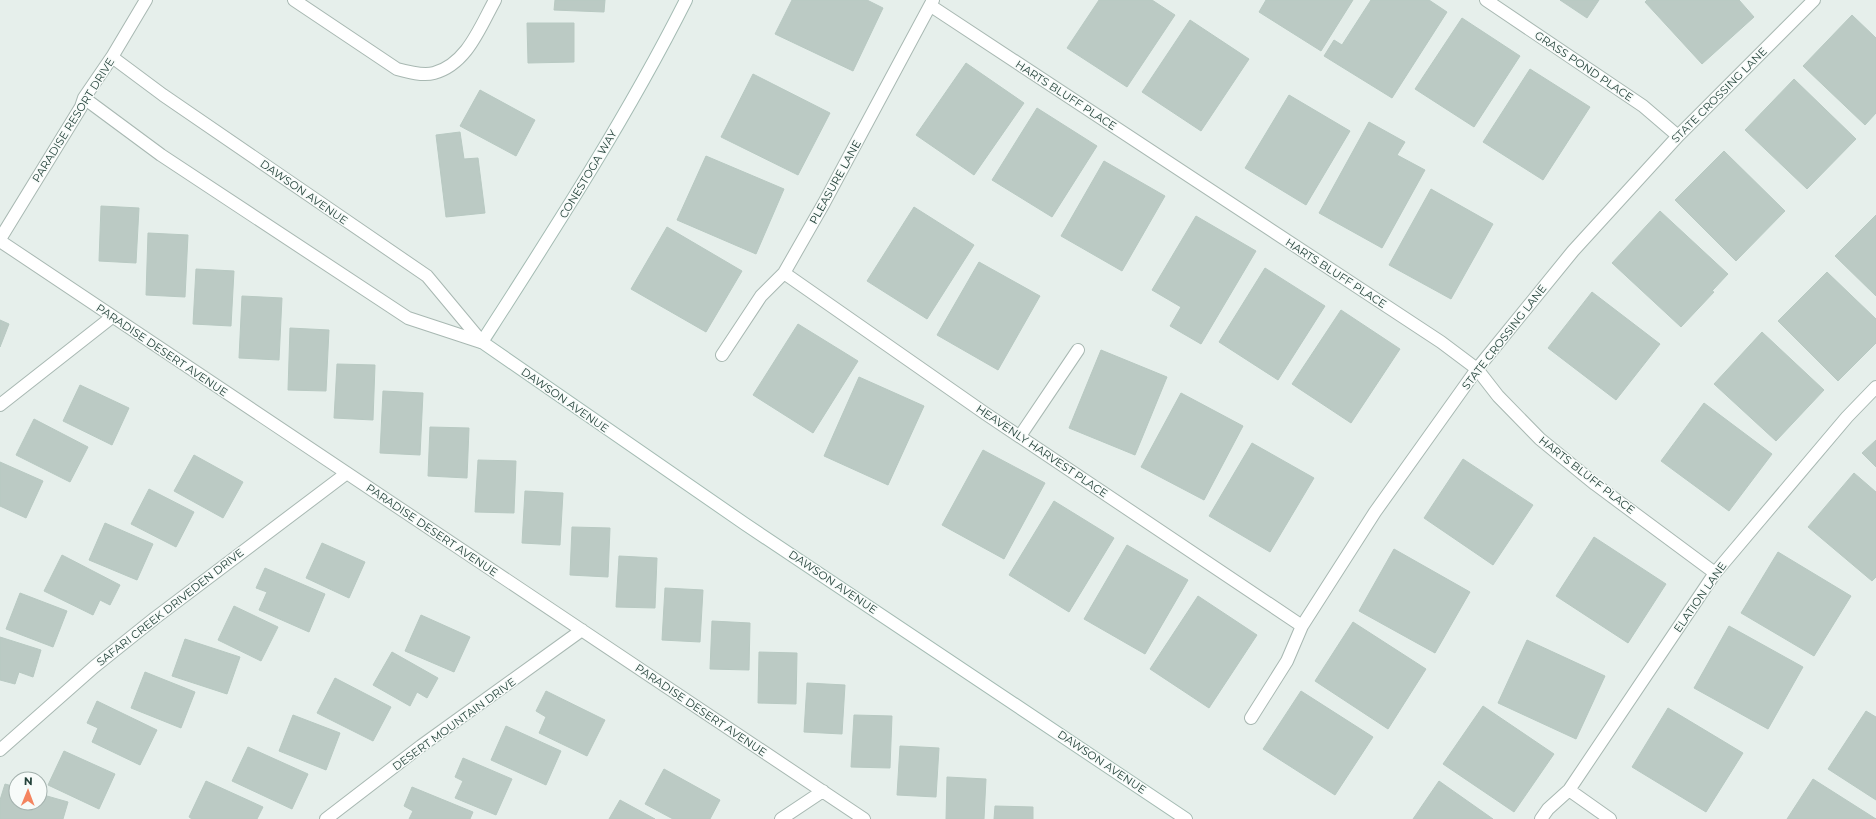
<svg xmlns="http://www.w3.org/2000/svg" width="1876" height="819" font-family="Montserrat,sans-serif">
<rect width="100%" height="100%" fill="#e6efeb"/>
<path fill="#bbcac4" stroke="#b8c9c2" d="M 555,0 L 605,0 L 604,12 L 554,10 Z
M 792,0 L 867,0 L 883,8 L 853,71 L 775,34 Z
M 1099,0 L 1152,0 L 1175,15 L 1127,87 L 1067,48 Z
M 1266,0 L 1353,0 L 1321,51 L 1259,12 Z
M 1371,0 L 1429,0 L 1447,12 L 1392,98 L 1324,56 L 1334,40 L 1342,45 Z
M 1560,0 L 1599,0 L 1587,18 Z
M 1647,0 L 1739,0 L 1754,17 L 1702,64 L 1645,2 Z
M 1852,15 L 1876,38 L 1876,113 L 1865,125 L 1803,66 Z
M 1462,18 L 1520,56 L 1474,127 L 1415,89 Z
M 1190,20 L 1249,59 L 1201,131 L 1142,92 Z
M 527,23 L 574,23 L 574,62 L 528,63 Z
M 966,63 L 1024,103 L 974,175 L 916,135 Z
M 1530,69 L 1590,107 L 1543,180 L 1483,142 Z
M 753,74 L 830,113 L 798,175 L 721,137 Z
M 1794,79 L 1856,139 L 1807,189 L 1745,130 Z
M 480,90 L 535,120 L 516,156 L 460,126 Z
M 1289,95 L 1350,131 L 1306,205 L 1245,168 Z
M 1037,108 L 1097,146 L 1052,217 L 992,180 Z
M 1369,122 L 1405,142 L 1397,155 L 1425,170 L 1382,248 L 1319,213 Z
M 460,132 L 464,159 L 478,158 L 485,213 L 446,217 L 436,135 Z
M 1724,151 L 1785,211 L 1736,261 L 1675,200 Z
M 706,156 L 784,189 L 756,254 L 677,220 Z
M 1104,161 L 1165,196 L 1122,271 L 1061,236 Z
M 1431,189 L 1493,224 L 1451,299 L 1389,265 Z
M 101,206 L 139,208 L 136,263 L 99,261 Z
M 914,207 L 974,245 L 927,319 L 867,281 Z
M 1660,211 L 1728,274 L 1712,291 L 1714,292 L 1681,327 L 1612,263 Z
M 1876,215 L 1876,296 L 1835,256 Z
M 1196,216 L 1256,251 L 1201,344 L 1170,326 L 1181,307 L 1152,290 Z
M 667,227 L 742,271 L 706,332 L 631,289 Z
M 148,233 L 188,235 L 185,297 L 146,295 Z
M 979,262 L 1040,296 L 998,370 L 937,335 Z
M 1265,268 L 1325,306 L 1278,380 L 1219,342 Z
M 196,269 L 234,271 L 231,326 L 193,324 Z
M 1827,272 L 1876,319 L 1876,343 L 1838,381 L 1778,321 Z
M 1592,292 L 1660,344 L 1616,400 L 1548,348 Z
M 242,296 L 282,298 L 279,360 L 239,358 Z
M 1341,310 L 1400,349 L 1351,423 L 1292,384 Z
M 0,320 L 9,324 L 0,347 Z
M 798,324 L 858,361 L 813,433 L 753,395 Z
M 290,328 L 329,330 L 326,391 L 288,390 Z
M 1762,332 L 1824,390 L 1776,441 L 1714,384 Z
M 1101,350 L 1167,377 L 1135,455 L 1069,428 Z
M 337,364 L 375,365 L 373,420 L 334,418 Z
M 859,377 L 924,406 L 888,485 L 824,456 Z
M 80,385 L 129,408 L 112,445 L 63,421 Z
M 383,391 L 423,393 L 420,455 L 380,453 Z
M 1181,393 L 1243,426 L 1204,500 L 1141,467 Z
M 1704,403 L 1772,454 L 1729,511 L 1661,461 Z
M 34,419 L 88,447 L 70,482 L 16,455 Z
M 430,427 L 469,428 L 467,478 L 428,476 Z
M 1876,440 L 1876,467 L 1862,453 Z
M 1252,443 L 1314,478 L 1270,552 L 1209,516 Z
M 983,450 L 1045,483 L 1004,559 L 942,525 Z
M 194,455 L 243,482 L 223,518 L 174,491 Z
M 1463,459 L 1533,505 L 1493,565 L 1424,518 Z
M 478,460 L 516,461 L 514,513 L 475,512 Z
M 0,462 L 43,481 L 26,518 L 0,506 Z
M 1854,473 L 1876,492 L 1876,577 L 1872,581 L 1808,527 Z
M 149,489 L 194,512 L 176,547 L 131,524 Z
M 525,491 L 563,493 L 560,545 L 522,543 Z
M 1054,501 L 1114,538 L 1069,612 L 1009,575 Z
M 105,523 L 153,544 L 137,580 L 89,560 Z
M 572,527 L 610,528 L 608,577 L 570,575 Z
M 1594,537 L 1666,584 L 1628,643 L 1556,596 Z
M 322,543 L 365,562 L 349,598 L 306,578 Z
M 1127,545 L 1188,580 L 1145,654 L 1084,619 Z
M 1394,549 L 1470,592 L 1435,653 L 1359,611 Z
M 1778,552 L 1851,596 L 1814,656 L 1741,613 Z
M 62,555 L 120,585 L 110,605 L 100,600 L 93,615 L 44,591 Z
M 619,556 L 657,558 L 655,608 L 616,607 Z
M 265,568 L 325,594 L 309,632 L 259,610 L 267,592 L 256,588 Z
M 665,588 L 703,590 L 700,642 L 662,640 Z
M 20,593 L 67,611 L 53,647 L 6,629 Z
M 1198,596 L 1257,635 L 1209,708 L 1150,669 Z
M 234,606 L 278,627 L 261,661 L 218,640 Z
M 421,615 L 470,637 L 454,672 L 405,651 Z
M 712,621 L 750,623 L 749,670 L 710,669 Z
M 1353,622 L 1426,669 L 1388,729 L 1315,681 Z
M 1729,626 L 1803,667 L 1768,729 L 1694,688 Z
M 0,637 L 41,650 L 33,677 L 19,672 L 15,684 L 0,680 Z
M 185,639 L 240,657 L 227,694 L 172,676 Z
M 1527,640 L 1605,676 L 1576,739 L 1498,703 Z
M 392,652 L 438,678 L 427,698 L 417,692 L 410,706 L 373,685 Z
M 759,652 L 797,653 L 796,704 L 758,703 Z
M 145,672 L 195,692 L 181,728 L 131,708 Z
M 335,678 L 391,707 L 373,741 L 317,713 Z
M 807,683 L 845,685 L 842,734 L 804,732 Z
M 546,691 L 605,720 L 587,756 L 539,733 L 546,717 L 536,711 Z
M 1301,691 L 1373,737 L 1335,795 L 1263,749 Z
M 97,701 L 157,730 L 140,765 L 92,742 L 98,728 L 87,723 Z
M 1483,706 L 1554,754 L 1514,812 L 1443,764 Z
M 1668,708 L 1743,753 L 1706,812 L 1632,767 Z
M 1866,711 L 1876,717 L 1876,800 L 1828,769 Z
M 293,715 L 340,733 L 326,770 L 279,751 Z
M 854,715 L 892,716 L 890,768 L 851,767 Z
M 506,726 L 561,751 L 546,785 L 491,760 Z
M 900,746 L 939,748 L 936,797 L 897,795 Z
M 248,747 L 308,774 L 292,809 L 232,781 Z
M 64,751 L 115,774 L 99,809 L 48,785 Z
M 463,758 L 512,779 L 496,815 L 455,798 L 463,781 L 455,777 Z
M 664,769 L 720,800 L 710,819 L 673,819 L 645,804 Z
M 947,777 L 986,779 L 984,819 L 946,819 Z
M 1813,779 L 1876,819 L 1787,819 Z
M 206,781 L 263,807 L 257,819 L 192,819 L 189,817 Z
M 1439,781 L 1493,819 L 1413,819 Z
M 5,784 L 16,787 L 16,803 L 40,803 L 40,794 L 68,802 L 63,819 L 0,819 L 0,800 Z
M 412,787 L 473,812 L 470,819 L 409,819 L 413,811 L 404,806 Z
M 620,800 L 655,819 L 609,819 Z
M 995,806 L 1033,807 L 1033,819 L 994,819 Z"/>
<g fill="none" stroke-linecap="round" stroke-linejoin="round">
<g stroke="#a8b8b2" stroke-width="14">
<path id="lane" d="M 1020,436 L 1078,350"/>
</g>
<g stroke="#a8b8b2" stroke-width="14">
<path id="street" d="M 294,0 L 397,69 C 408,72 423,76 434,73 C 467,64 480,27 495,0
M 1486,0 L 1643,106 L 1678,136
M 931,6 L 1441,342 L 1477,369 L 1498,396 L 1540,439 L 1595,484 L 1715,573
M 112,57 L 163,95 L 427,276 L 482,342
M 84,98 L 161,155 L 408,318 L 481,342
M 0,239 L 81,107 L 84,98 L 112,57 L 146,0
M 0,241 L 864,819
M 784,273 L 986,414 L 1302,626
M 722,355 L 761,296 L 784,273 L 824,203 L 933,0
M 0,405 L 112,317
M 1251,718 L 1287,661 L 1302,626 L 1375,512 L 1477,369 L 1573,251 L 1678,136 L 1814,0
M 0,750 L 94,667 L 155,618 L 347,473
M 1569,790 L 1610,819
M 326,819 L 421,746 L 582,630
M 781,819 L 823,791
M 1541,819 L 1548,809 L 1569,790 L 1715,573 L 1847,417 L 1876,387"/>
</g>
<g stroke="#a4bbb3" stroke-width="14">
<path id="secondary" d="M 686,0 C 626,119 554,230 482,342 L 745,524 L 1186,819"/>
</g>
<use href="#lane" stroke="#fff" stroke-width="12"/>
<use href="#street" stroke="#fff" stroke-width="12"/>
<use href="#secondary" stroke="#fff" stroke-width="12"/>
</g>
<g text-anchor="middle" stroke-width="3" stroke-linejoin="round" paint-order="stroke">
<g font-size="11" fill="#24423a" stroke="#f7fbf9">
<text transform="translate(1584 66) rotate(34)" y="4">GRASS POND PLACE</text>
<text transform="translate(1066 95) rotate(33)" y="4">HARTS BLUFF PLACE</text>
<text transform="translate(1719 95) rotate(-45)" y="4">STATE CROSSING LANE</text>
<text transform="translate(73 120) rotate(-58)" y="4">PARADISE RESORT DRIVE</text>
<text transform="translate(588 174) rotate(-59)" y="4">CONESTOGA WAY</text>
<text transform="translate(835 182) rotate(-61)" y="4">PLEASURE LANE</text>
<text transform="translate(304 192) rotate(35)" y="4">DAWSON AVENUE</text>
<text transform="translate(1336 273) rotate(33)" y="4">HARTS BLUFF PLACE</text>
<text transform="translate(1504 337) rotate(-52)" y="4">STATE CROSSING LANE</text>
<text transform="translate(162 350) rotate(34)" y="4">PARADISE DESERT AVENUE</text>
<text transform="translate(565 400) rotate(35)" y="4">DAWSON AVENUE</text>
<text transform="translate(1042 451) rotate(34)" y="4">HEAVENLY HARVEST PLACE</text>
<text transform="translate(1587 475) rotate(38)" y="4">HARTS BLUFF PLACE</text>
<text transform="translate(432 530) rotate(34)" y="4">PARADISE DESERT AVENUE</text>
<text transform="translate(833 582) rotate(34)" y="4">DAWSON AVENUE</text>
<text transform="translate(1700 597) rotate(-55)" y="4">ELATION LANE</text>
<text transform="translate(170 607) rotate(-38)" y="4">SAFARI CREEK DRIVEDEN DRIVE</text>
<text transform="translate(701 710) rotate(34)" y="4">PARADISE DESERT AVENUE</text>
<text transform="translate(454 724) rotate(-36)" y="4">DESERT MOUNTAIN DRIVE</text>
<text transform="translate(1102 762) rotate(34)" y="4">DAWSON AVENUE</text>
</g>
</g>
<g transform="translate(28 791) rotate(1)"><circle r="19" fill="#f7fbf9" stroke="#a3b1ad"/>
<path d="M0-3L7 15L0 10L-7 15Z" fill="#f4845f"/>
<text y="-6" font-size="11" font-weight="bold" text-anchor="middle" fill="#24423a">N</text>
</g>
</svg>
